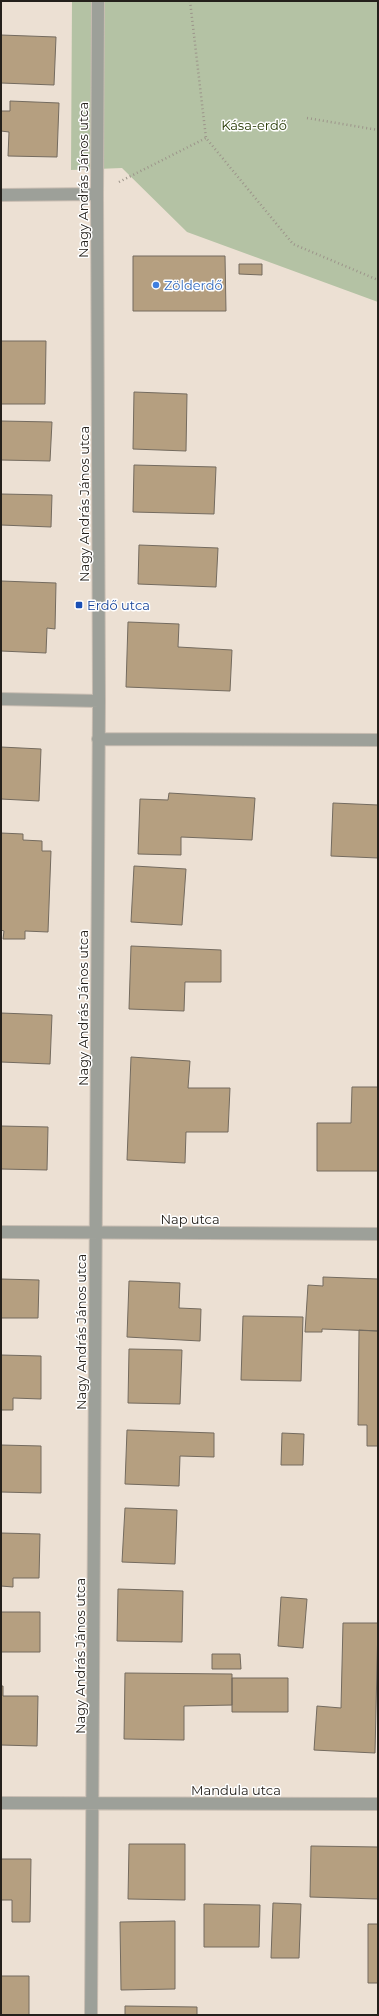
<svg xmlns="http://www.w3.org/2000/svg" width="379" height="2016" font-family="Montserrat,sans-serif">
<rect width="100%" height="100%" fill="#ece0d3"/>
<path fill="#b4c2a4" d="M 72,1 L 378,1 L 378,302 L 187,232 L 122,168 L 71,170 Z"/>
<path fill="#b59f80" stroke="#746b5f" d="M 1,35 L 56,37 L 54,85 L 1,83 Z
M 10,101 L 59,103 L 57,157 L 8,156 L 9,132 L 1,131 L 1,111 L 10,111 Z
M 133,256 L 225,256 L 226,311 L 133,311 Z
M 239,264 L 262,264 L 262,275 L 239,274 Z
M 1,341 L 46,341 L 45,404 L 1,404 Z
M 134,392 L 187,394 L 186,451 L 133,449 Z
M 1,421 L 52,422 L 50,461 L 1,460 Z
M 134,465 L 216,467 L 214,514 L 133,512 Z
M 1,494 L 52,495 L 51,527 L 1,525 Z
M 139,545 L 218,548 L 216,587 L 138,584 Z
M 1,581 L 56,583 L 55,629 L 47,628 L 46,653 L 1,651 Z
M 128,622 L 179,624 L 178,647 L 232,650 L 230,691 L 126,687 Z
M 1,747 L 41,749 L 39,801 L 1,799 Z
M 169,793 L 255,798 L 252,840 L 181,837 L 181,855 L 138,854 L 140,799 L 168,800 Z
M 333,803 L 378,805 L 378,858 L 331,856 Z
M 1,833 L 23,834 L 23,840 L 42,841 L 42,851 L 51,851 L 48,932 L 25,931 L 25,939 L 3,939 L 4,931 L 1,930 Z
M 134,866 L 186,869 L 182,925 L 131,922 Z
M 131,946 L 221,950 L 221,982 L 185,982 L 184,1011 L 129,1009 Z
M 1,1013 L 52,1015 L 50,1064 L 1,1062 Z
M 131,1057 L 190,1061 L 188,1088 L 230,1088 L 228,1132 L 186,1132 L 185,1163 L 127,1160 Z
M 352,1087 L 378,1087 L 378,1171 L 317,1171 L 317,1123 L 351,1123 Z
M 1,1126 L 48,1127 L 47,1170 L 1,1169 Z
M 323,1277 L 378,1279 L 378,1331 L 322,1329 L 322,1332 L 305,1332 L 308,1285 L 323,1286 Z
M 1,1279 L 39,1280 L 38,1318 L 1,1318 Z
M 129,1281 L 180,1283 L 179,1308 L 201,1309 L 200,1341 L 127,1337 Z
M 243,1316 L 303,1317 L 301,1381 L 241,1380 Z
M 359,1330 L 378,1331 L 378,1446 L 367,1446 L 367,1425 L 358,1425 Z
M 129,1349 L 182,1350 L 180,1404 L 128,1403 Z
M 1,1355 L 41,1356 L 41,1399 L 13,1398 L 13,1410 L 1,1410 Z
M 127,1430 L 214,1433 L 214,1457 L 180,1456 L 179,1486 L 125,1484 Z
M 282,1433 L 304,1434 L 303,1465 L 281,1465 Z
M 1,1445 L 41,1446 L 41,1493 L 1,1492 Z
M 125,1508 L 177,1510 L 175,1564 L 122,1562 Z
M 1,1533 L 40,1534 L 39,1578 L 13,1578 L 13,1587 L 1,1586 Z
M 118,1589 L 183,1591 L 182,1642 L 117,1641 Z
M 281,1597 L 307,1599 L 303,1648 L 278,1646 Z
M 1,1612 L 40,1612 L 40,1652 L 1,1652 Z
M 343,1623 L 378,1623 L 375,1753 L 314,1750 L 317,1706 L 341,1708 Z
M 212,1654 L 240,1654 L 241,1669 L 212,1669 Z
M 125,1673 L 232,1674 L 232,1705 L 184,1706 L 184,1740 L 124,1739 Z
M 232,1678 L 288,1678 L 288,1712 L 232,1712 Z
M 1,1686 L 3,1686 L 3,1696 L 38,1696 L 37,1746 L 1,1745 Z
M 129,1844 L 185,1844 L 185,1900 L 128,1899 Z
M 311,1846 L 378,1847 L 378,1899 L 310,1897 Z
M 1,1859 L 31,1859 L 30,1922 L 12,1922 L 12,1900 L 1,1900 Z
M 273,1903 L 301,1904 L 299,1958 L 271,1958 Z
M 204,1904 L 260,1905 L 259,1947 L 204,1947 Z
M 175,1921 L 175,1989 L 121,1990 L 120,1922 Z
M 368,1924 L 378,1924 L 378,1983 L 368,1983 Z
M 1,1976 L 29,1976 L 29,2015 L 1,2015 Z
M 125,2006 L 197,2007 L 197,2015 L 125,2015 Z"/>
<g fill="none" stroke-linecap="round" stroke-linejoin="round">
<g stroke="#c8bdb2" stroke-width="14">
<path id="minor" d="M 1,195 L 97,194
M 1,699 L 99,701
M 98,739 L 378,740
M 1,1232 L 378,1234
M 1,1803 L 378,1804
M 91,2015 L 99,701 L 97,194 L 98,1"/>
</g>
<path stroke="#9c948a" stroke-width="2.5" stroke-dasharray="1 3" stroke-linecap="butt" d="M 190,1 L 206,138 L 293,244 L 378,280
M 307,118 L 378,130
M 119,182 L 206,138"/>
<use href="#minor" stroke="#9da099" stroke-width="12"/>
</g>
<circle fill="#3f7fe0" stroke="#fff" stroke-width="1.5" cx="156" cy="285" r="4"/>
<rect fill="#1a4fb4" stroke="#fff" stroke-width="1.5" x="75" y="601" width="8" height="8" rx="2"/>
<g text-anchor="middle" stroke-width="3" stroke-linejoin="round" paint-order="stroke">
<g font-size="13" fill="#243700" stroke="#fff">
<text x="254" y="130">Kása-erdő</text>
</g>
<g font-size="13" fill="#24201b" stroke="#fff">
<text transform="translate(83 180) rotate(-90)" y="5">Nagy András János utca</text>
<text transform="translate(84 504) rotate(-90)" y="5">Nagy András János utca</text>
<text transform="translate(83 1008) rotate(-90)" y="5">Nagy András János utca</text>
<text x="190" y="1224">Nap utca</text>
<text transform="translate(81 1332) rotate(-90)" y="5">Nagy András János utca</text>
<text transform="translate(80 1656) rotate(-90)" y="5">Nagy András János utca</text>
<text x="236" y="1795">Mandula utca</text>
</g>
<g font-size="13" fill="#366cbe" stroke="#fff" text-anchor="start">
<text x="164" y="290">Zölderdő</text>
</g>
<g font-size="13" fill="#164399" stroke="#fff" text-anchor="start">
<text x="87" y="610">Erdő utca</text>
</g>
</g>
<rect width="379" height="2016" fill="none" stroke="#24201b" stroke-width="4"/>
</svg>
